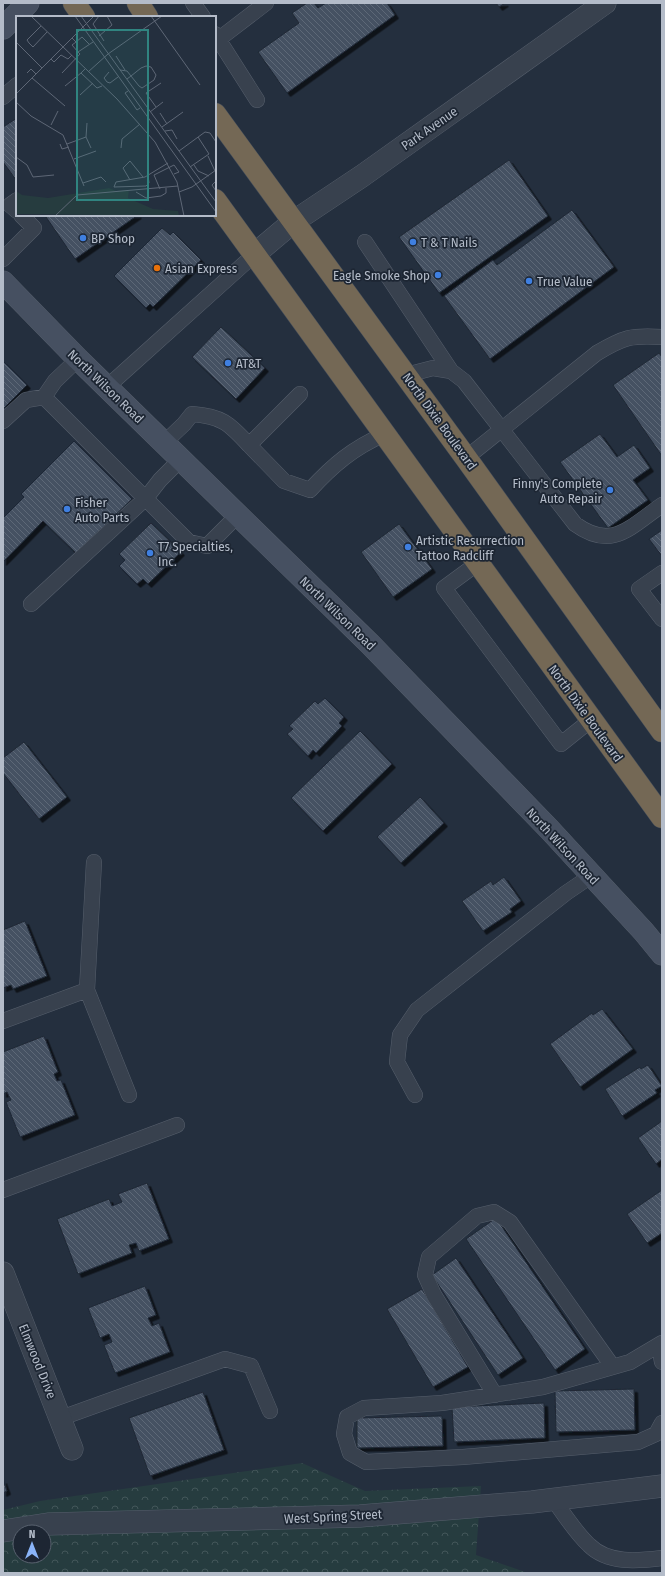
<svg xmlns="http://www.w3.org/2000/svg" width="665" height="1576" font-family="'Fira Sans Condensed',sans-serif">
<defs>
<pattern id="forest-crowns" width="20" height="18" patternUnits="userSpaceOnUse"><rect width="20" height="18" fill="#263c3f"/><path d="M2 6a3 3 0 1 1 6 0M12 15a3 3 0 1 1 6 0" fill="none" stroke="#435659"/></pattern>
<pattern id="building-back-hatch" width="6" height="6" patternUnits="userSpaceOnUse"><rect width="6" height="6" fill="#455162"/><path d="M-1 5l2 2M0 0l6 6M5-1l2 2" fill="none" stroke="#5d6877"/></pattern>
<filter id="shadow"><feDropShadow dx="3.5" dy="3.5" stdDeviation="0" flood-color="#0009"/></filter>
</defs>
<rect width="100%" height="100%" fill="#242f3e"/>
<path fill="url(#forest-crowns)" fill-rule="evenodd" d="M 302,1463 L 365,1491 L 481,1486 L 476,1555 L 528,1573 L 3,1573 L 3,1510 L 40,1501 ZM 20,1532 L 44,1532 L 44,1556 L 20,1556 Z"/>
<path fill="url(#building-back-hatch)" stroke="#1f2835" filter="url(#shadow)" d="M 307,3 L 314,3 L 318,8 L 326,3 L 387,3 L 395,15 L 287,93 L 258,52 L 299,23 L 292,13 Z
M 496,3 L 505,3 L 499,7 Z
M 17,118 L 17,181 L 3,162 L 3,127 Z
M 509,160 L 548,216 L 439,293 L 399,237 Z
M 572,210 L 614,267 L 490,359 L 444,296 L 493,260 L 497,265 Z
M 49,215 L 138,215 L 75,259 L 46,217 Z
M 162,228 L 170,235 L 173,232 L 201,260 L 153,307 L 150,304 L 146,308 L 114,276 Z
M 221,327 L 265,368 L 236,399 L 192,357 Z
M 659,353 L 662,357 L 662,456 L 613,385 Z
M 3,361 L 27,385 L 3,409 Z
M 600,434 L 617,457 L 634,445 L 650,468 L 633,480 L 648,500 L 608,528 L 560,462 Z
M 74,441 L 132,499 L 76,553 L 43,521 L 3,562 L 3,518 L 24,497 L 21,494 Z
M 151,523 L 181,552 L 148,584 L 143,579 L 137,584 L 119,566 L 125,560 L 119,554 Z
M 399,524 L 432,569 L 393,597 L 361,552 Z
M 662,530 L 662,556 L 649,539 Z
M 325,698 L 344,717 L 339,723 L 342,726 L 316,753 L 313,750 L 308,756 L 287,734 L 293,729 L 289,726 L 315,701 L 318,704 Z
M 360,731 L 392,764 L 323,831 L 291,798 Z
M 24,742 L 67,797 L 39,819 L 3,773 L 3,758 Z
M 420,797 L 444,823 L 401,863 L 377,837 Z
M 504,877 L 521,901 L 510,909 L 512,912 L 483,931 L 462,901 L 491,881 L 493,885 Z
M 25,921 L 47,976 L 13,989 L 11,985 L 3,988 L 3,930 Z
M 602,1009 L 633,1049 L 580,1087 L 550,1044 L 592,1013 L 593,1015 Z
M 44,1036 L 58,1072 L 54,1074 L 57,1081 L 61,1080 L 75,1115 L 20,1137 L 6,1102 L 11,1100 L 7,1092 L 3,1094 L 3,1052 Z
M 648,1065 L 662,1086 L 655,1090 L 657,1093 L 622,1116 L 605,1089 L 640,1067 L 641,1069 Z
M 662,1121 L 662,1159 L 656,1164 L 638,1138 Z
M 147,1183 L 169,1239 L 139,1251 L 136,1243 L 129,1245 L 132,1253 L 78,1274 L 57,1219 L 109,1199 L 112,1206 L 122,1202 L 118,1194 Z
M 662,1190 L 662,1233 L 647,1243 L 627,1214 Z
M 496,1218 L 585,1349 L 555,1370 L 466,1239 Z
M 456,1258 L 523,1358 L 498,1375 L 432,1275 Z
M 145,1286 L 156,1315 L 148,1318 L 152,1326 L 159,1323 L 170,1352 L 115,1373 L 104,1345 L 112,1342 L 109,1334 L 100,1338 L 88,1308 Z
M 422,1289 L 468,1367 L 433,1387 L 387,1309 Z
M 634,1389 L 635,1430 L 556,1432 L 555,1391 Z
M 203,1392 L 224,1450 L 150,1476 L 129,1418 Z
M 544,1403 L 545,1438 L 454,1442 L 452,1407 Z
M 442,1416 L 443,1446 L 357,1448 L 357,1418 Z
M 3,1480 L 7,1491 L 3,1493 Z"/>
<g fill="none" stroke-linecap="round" stroke-linejoin="round">
<g stroke="#565f6c" stroke-width="16">
<path id="lane" d="M 193,3 L 203,17
M 215,34 L 257,100
M 215,44 L 219,39 L 266,3
M 3,97 L 17,85
M 17,200 L 10,205 L 17,211
M 365,242 L 451,371
M 3,259 L 34,228 L 21,215
M 78,359 L 55,381 L 44,397 L 189,542 L 207,546 L 238,515
M 406,375 L 433,368 L 451,371 L 464,381 L 575,524 C 612,551 630,527 662,505
M 107,387 L 255,254
M 300,394 L 249,445 L 284,481 L 310,490 C 333,465 353,448 385,434
M 3,421 L 26,400 L 44,397
M 165,442 L 184,424 L 192,414 C 221,416 229,423 249,445
M 466,458 L 597,353 C 624,337 631,335 662,337
M 478,563 L 444,588 L 561,744 L 591,720
M 662,573 L 639,589 L 662,619
M 31,604 L 146,498 L 160,480 L 181,459
M 87,990 L 129,1095
M 3,1021 L 87,990 L 94,862
M 415,1095 L 397,1062 L 400,1035 L 417,1010 L 566,893 L 591,876
M 3,1190 L 177,1125
M 662,1343 L 630,1362 L 543,1387 L 442,1403 L 364,1408 L 347,1417 L 344,1434 L 350,1453 L 366,1462 L 463,1457 L 638,1442 L 656,1434 L 662,1423
M 659,1345 L 662,1362
M 495,1395 L 434,1295 L 425,1275 L 429,1257 L 477,1216 L 494,1212 L 510,1222 L 613,1367
M 61,1418 L 225,1359 L 251,1366 L 270,1411
M 553,1499 C 564,1514 575,1532 589,1545 C 608,1564 638,1561 662,1558"/>
</g>
<g stroke="#565f6c" stroke-width="23">
<path id="street" d="M 255,254 L 293,222 L 362,176 L 605,3
M 3,1273 L 72,1449
M 3,1531 L 48,1524 L 360,1516 L 532,1502 L 662,1486"/>
</g>
<g stroke="#565f6c" stroke-width="23">
<path id="secondary" d="M 3,28 L 28,3
M 3,282 L 78,359 L 370,644 L 550,830 L 644,932 L 662,954"/>
</g>
<g stroke="#434c59" stroke-width="23">
<path id="highway" d="M 74,3 L 84,17
M 138,3 L 147,17
M 215,114 L 466,458 L 662,731
M 215,200 L 662,817"/>
</g>
<use href="#lane" stroke="#38414e" stroke-width="15"/>
<use href="#street" stroke="#38414e" stroke-width="22"/>
<use href="#secondary" stroke="#465061" stroke-width="22"/>
<use href="#highway" stroke="#746855" stroke-width="22"/>
</g>
<g fill="#3f7fe0" stroke="#1d2633" stroke-width="1.5">
<circle cx="83" cy="238" r="4"/>
<circle cx="413" cy="242" r="4"/>
<circle cx="438" cy="275" r="4"/>
<circle cx="529" cy="281" r="4"/>
<circle cx="228" cy="363" r="4"/>
<circle cx="610" cy="490" r="4"/>
<circle cx="67" cy="509" r="4"/>
<circle cx="408" cy="547" r="4"/>
<circle cx="150" cy="553" r="4"/>
</g>
<circle fill="#e8710a" stroke="#1d2633" stroke-width="1.5" cx="157" cy="268" r="4"/>
<g text-anchor="middle" stroke-width="3.5" stroke-linejoin="round" paint-order="stroke">
<g font-size="13" fill="#b4bcc9" stroke="#1d2633">
<text transform="translate(429 128) rotate(-35)" y="5">Park Avenue</text>
<text transform="translate(106 386) rotate(44)" y="5">North Wilson Road</text>
<text transform="translate(440 421) rotate(54)" y="5">North Dixie Boulevard</text>
<text transform="translate(338 613) rotate(44)" y="5">North Wilson Road</text>
<text transform="translate(586 713) rotate(54)" y="5">North Dixie Boulevard</text>
<text transform="translate(563 846) rotate(47)" y="5">North Wilson Road</text>
<text transform="translate(38 1361) rotate(68)" y="5">Elmwood Drive</text>
<text transform="translate(333 1516) rotate(-3)" y="5">West Spring Street</text>
</g>
<g font-size="13" fill="#b4bcc9" stroke="#1d2633" text-anchor="start">
<text x="91" y="243">BP Shop</text>
<text x="421" y="247">T &amp; T Nails</text>
<text x="165" y="273">Asian Express</text>
<text x="430" y="280" text-anchor="end">Eagle Smoke Shop</text>
<text x="537" y="286">True Value</text>
<text x="236" y="368">AT&amp;T</text>
<text x="602" y="488" text-anchor="end">Finny's Complete<tspan x="602" dy="15">Auto Repair</tspan></text>
<text x="75" y="507">Fisher<tspan x="75" dy="15">Auto Parts</tspan></text>
<text x="416" y="545">Artistic Resurrection<tspan x="416" dy="15">Tattoo Radcliff</tspan></text>
<text x="158" y="551">T7 Specialties,<tspan x="158" dy="15">Inc.</tspan></text>
</g>
</g>
<g transform="translate(16 16)">
<rect width="200" height="200" fill="#242f3e"/>
<path d="M 93,172 L 100,175 L 113,174 L 112,182 L 137,193 L 162,195 L 163,200 L 0,198 L 0,175 L 6,179 L 32,182 Z" fill="#263c3f"/>
<path fill="none" stroke="#5e6776" stroke-width="1" d="M 15,0 L 101,83 L 139,126 L 161,166 L 168,200M 59,0 L 200,196M 65,0 L 200,186M 83,0 L 77,8 L 88,25M 135,0 L 184,69M 25,10 L 11,24 L 13,27 L 17,31 L 31,16M 83,20 L 96,9 L 91,0M 56,22 L 60,26 L 56,29 L 62,36M 0,26 L 26,52M 60,26 L 66,21 L 73,28M 100,40 L 109,54M 35,43 L 38,46 L 45,39 L 52,43 L 56,39M 69,53 L 65,57 L 81,72 L 86,70M 104,54 L 111,55 L 123,70 L 126,72 L 138,64 L 140,59 L 135,51 L 130,50 L 125,52 L 115,60 L 111,63M 72,56 L 92,38 L 146,0M 93,56 L 88,62 L 91,66 L 94,67 L 102,61M 11,57 L 15,53 L 20,58M 46,57 L 64,38 L 62,36 L 77,26M 16,62 L 49,90M 49,70 L 65,57M 112,75 L 109,77 L 121,94 L 124,92M 0,78 L 78,0M 64,79 L 77,67M 0,86 L 15,100 L 47,119 L 68,170M 140,91 L 130,77 L 145,67M 134,96 L 147,86M 144,97 L 151,108M 35,109 L 42,95M 146,111 L 167,96M 149,115 L 156,114 L 161,123M 70,121 L 75,132M 44,128 L 46,133 L 53,131M 51,128 L 70,121 L 71,107M 105,132 L 106,123 L 124,108M 163,135 L 189,116 L 194,117 L 200,126M 192,140 L 199,155M 0,141 L 11,149 L 17,161 L 38,159M 58,143 L 80,135M 178,149 L 182,155 L 193,160M 174,151 L 193,138 L 182,121M 132,159 L 133,167 L 130,170 L 98,171 L 100,166 L 129,161 L 152,147M 114,164 L 107,152 L 114,145 L 127,161M 200,165 L 196,169 L 200,175M 67,167 L 85,161 L 90,166M 144,173 L 138,159 L 158,149 L 163,156 L 158,158M 120,176 L 130,182 L 145,180 L 150,177 L 150,172M 163,176 L 176,171 L 200,154M 39,200 L 61,179 L 162,170"/>
<path fill="#308480" fill-opacity="0.15" stroke="#308480" stroke-width="2" d="M 61,14 L 132,14 L 132,184 L 61,184 Z"/>
<rect width="200" height="200" fill="none" stroke="#b4bcc9" stroke-width="2"/>
</g>
<rect width="665" height="1576" fill="none" stroke="#b4bcc9" stroke-width="8"/>
<g transform="translate(32 1544)"><circle r="19" fill="#1d2633" stroke="#59626f"/>
<path d="M0-3L7 15L0 10L-7 15Z" fill="#8ab4f8"/>
<text y="-6" font-size="11" font-weight="bold" text-anchor="middle" fill="#b4bcc9">N</text>
</g>
</svg>
